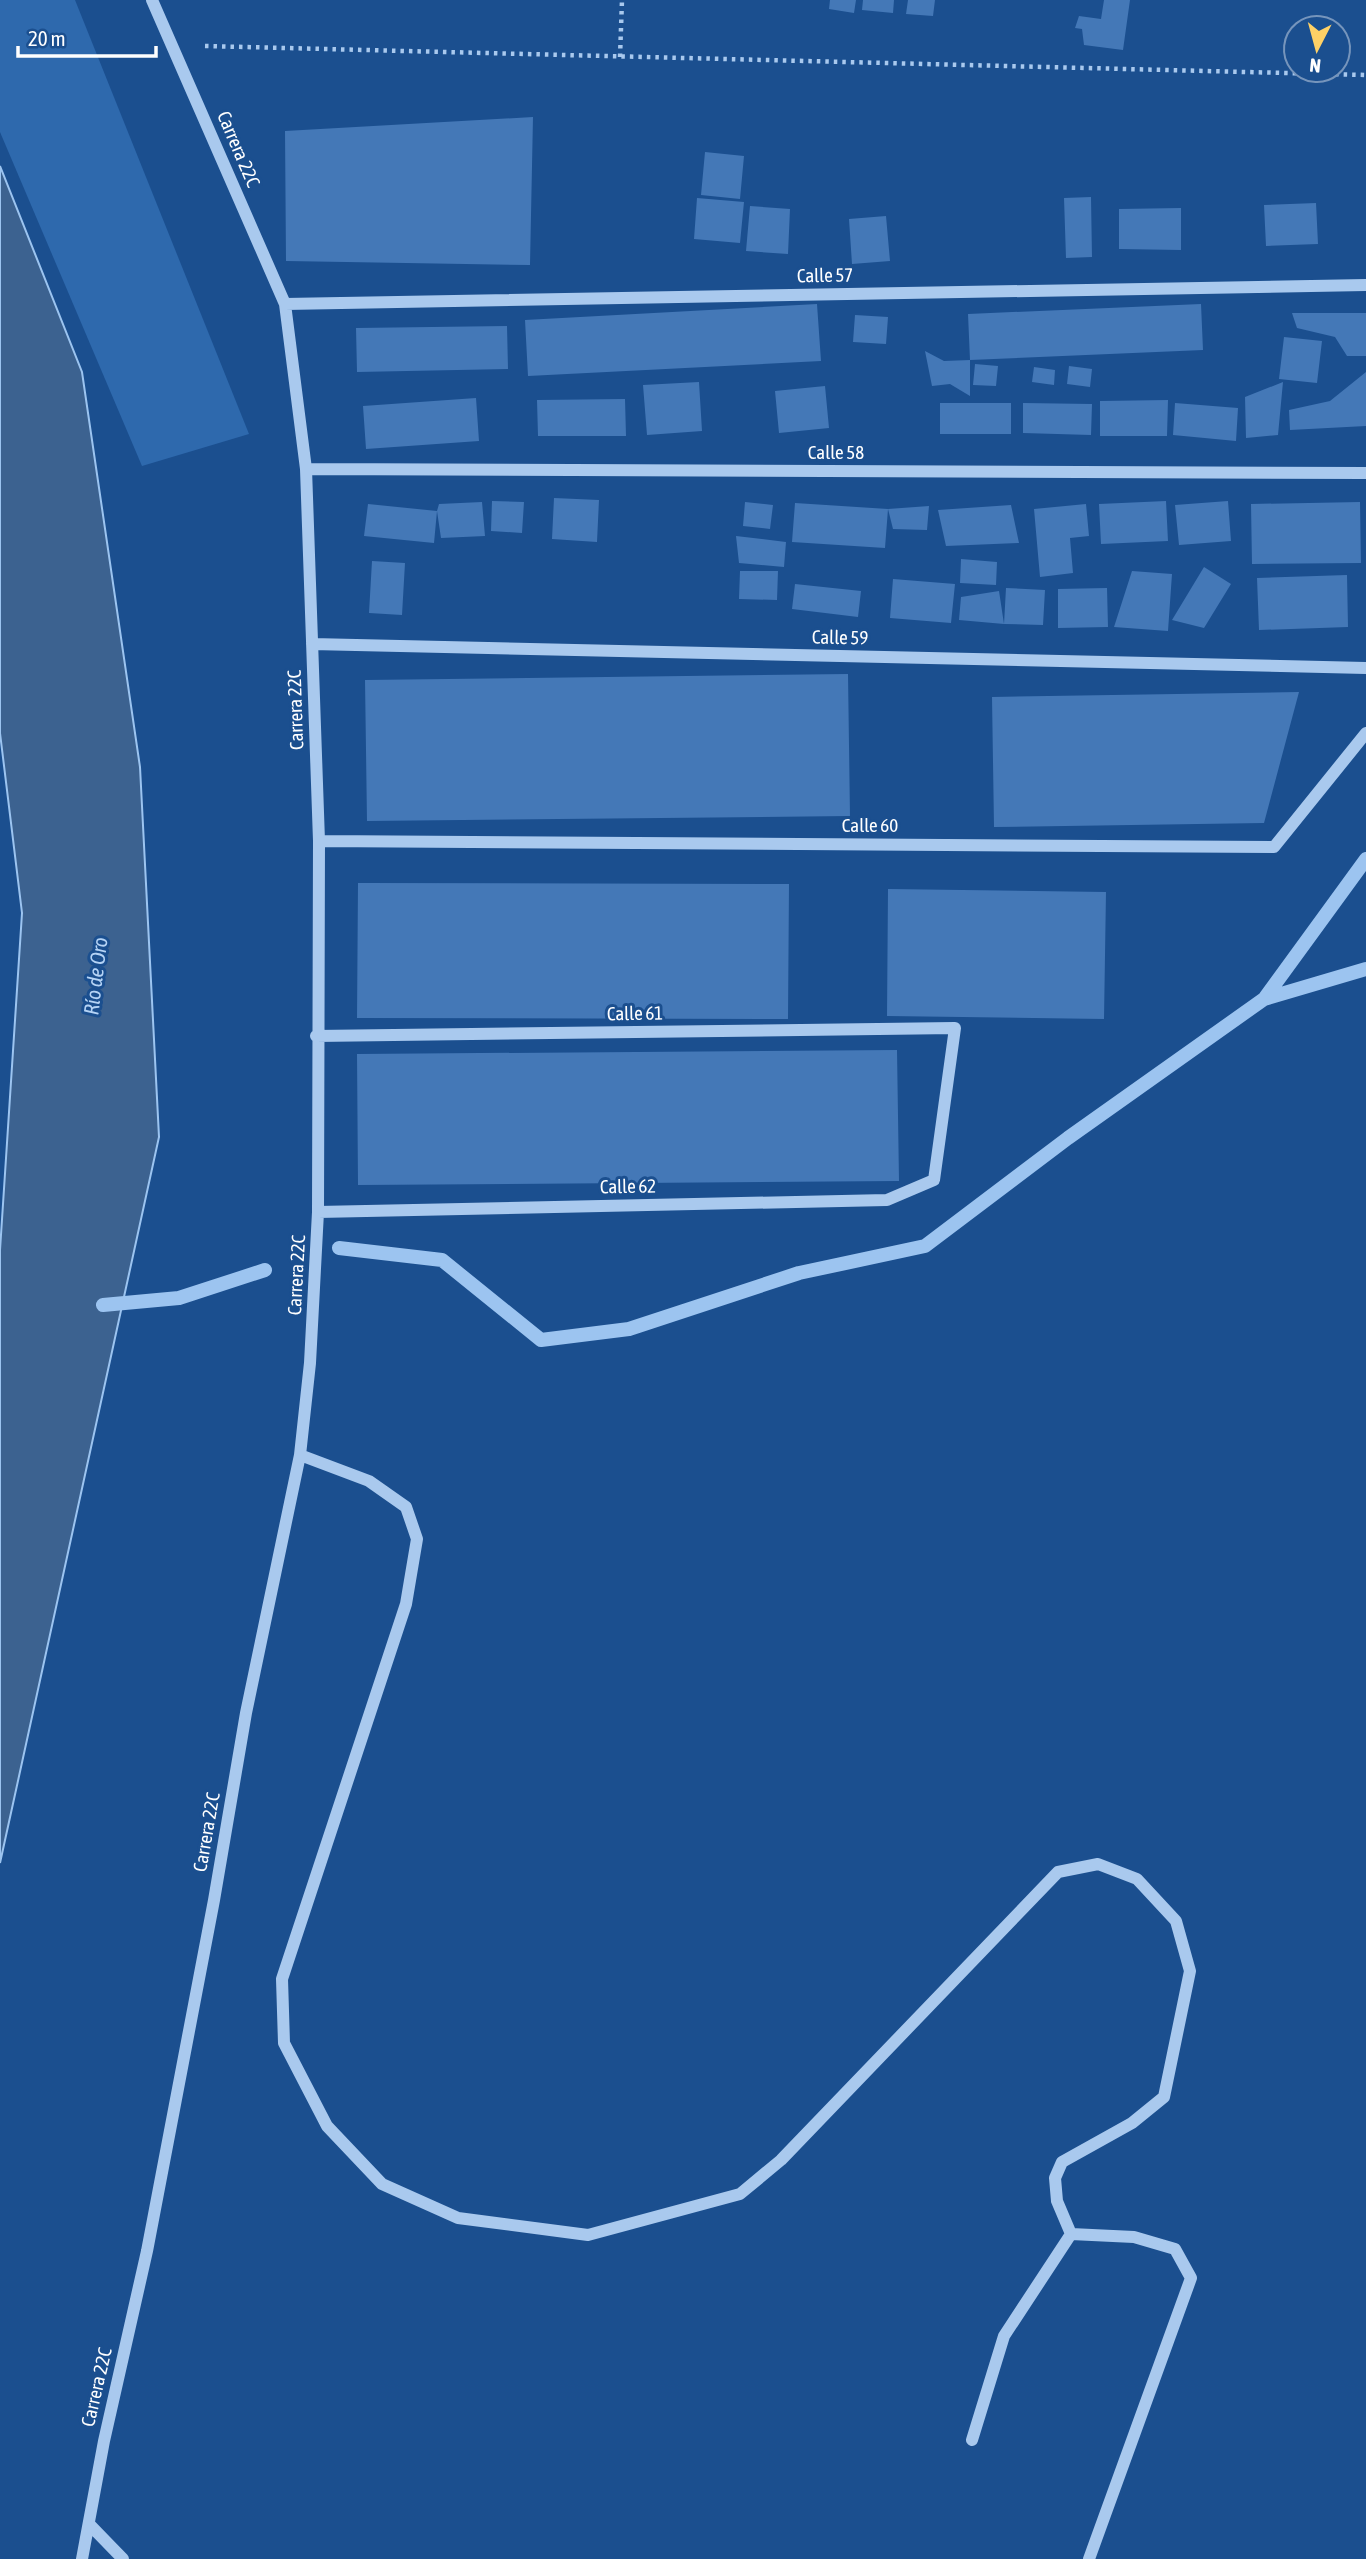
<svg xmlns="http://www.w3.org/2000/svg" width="1366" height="2559" font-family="'Asap Condensed',sans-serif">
<rect width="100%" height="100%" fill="#1b4f8f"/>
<path fill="#2e69ad" d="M 0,0 L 75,0 L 249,434 L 142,466 L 0,132 Z"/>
<path fill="#3c6290" stroke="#9cc4f0" stroke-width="2" d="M 0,166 L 82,372 L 140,767 L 159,1137 L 0,1863 L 0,1250 L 22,913 L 0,733 Z"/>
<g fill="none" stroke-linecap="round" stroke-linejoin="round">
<path stroke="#9cc4f0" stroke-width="14" d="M 1264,999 L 1366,859
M 339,1248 L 442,1260 L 541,1340 L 629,1329 L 799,1273 L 925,1246 L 1068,1138 L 1264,999 L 1366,969
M 103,1305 L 179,1298 L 265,1270"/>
</g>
<path fill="#4478b7" d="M 830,0 L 856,0 L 854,13 L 829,9 Z
M 863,0 L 894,0 L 893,13 L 862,10 Z
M 908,0 L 935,0 L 933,16 L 906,14 Z
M 1104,0 L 1130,0 L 1123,50 L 1084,45 L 1082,29 L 1075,28 L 1079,16 L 1101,19 Z
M 533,117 L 530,265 L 286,261 L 285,131 Z
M 705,152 L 744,156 L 740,199 L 701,195 Z
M 1091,197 L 1092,257 L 1066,258 L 1064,198 Z
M 697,198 L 744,202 L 740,243 L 694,239 Z
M 1316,203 L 1318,244 L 1266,246 L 1264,205 Z
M 750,206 L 790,209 L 788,254 L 746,251 Z
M 1181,208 L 1181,250 L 1119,249 L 1119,209 Z
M 886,216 L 890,261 L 852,264 L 849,219 Z
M 817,304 L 821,361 L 528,376 L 525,320 Z
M 1201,304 L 1203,350 L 970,360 L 968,314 Z
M 1292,313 L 1366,313 L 1366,356 L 1347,356 L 1335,337 L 1297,328 Z
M 855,315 L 888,317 L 886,344 L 853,342 Z
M 507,326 L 508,369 L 357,372 L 356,328 Z
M 1284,337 L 1322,341 L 1317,383 L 1279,379 Z
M 925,351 L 944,361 L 970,360 L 970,396 L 950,384 L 932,386 Z
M 975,364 L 998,366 L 996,386 L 973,385 Z
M 1069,366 L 1092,369 L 1090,387 L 1067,384 Z
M 1034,367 L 1055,370 L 1054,385 L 1032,382 Z
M 1366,372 L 1366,426 L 1290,430 L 1289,410 L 1330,401 Z
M 699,382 L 702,431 L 647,435 L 643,385 Z
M 1283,382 L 1278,435 L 1246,438 L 1245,397 Z
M 825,386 L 829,428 L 779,433 L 775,391 Z
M 476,398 L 479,441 L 366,449 L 363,406 Z
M 625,399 L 626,436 L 538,436 L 537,400 Z
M 1168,400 L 1167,436 L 1100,436 L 1100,401 Z
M 940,403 L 1011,403 L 1011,434 L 940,434 Z
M 1023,403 L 1092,404 L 1091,435 L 1023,433 Z
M 1175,403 L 1238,408 L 1236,441 L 1173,435 Z
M 554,498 L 599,500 L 597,542 L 552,539 Z
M 492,501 L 524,502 L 522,533 L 491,531 Z
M 1166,501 L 1168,541 L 1101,544 L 1099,504 Z
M 1228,501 L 1231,541 L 1179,545 L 1175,505 Z
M 482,502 L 485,536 L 441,538 L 437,511 L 439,504 Z
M 745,502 L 773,505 L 770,529 L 743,526 Z
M 1360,502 L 1361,563 L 1252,564 L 1251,504 Z
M 795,503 L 888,509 L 885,548 L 792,542 Z
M 368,504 L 437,511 L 434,543 L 364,536 Z
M 1086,504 L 1089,536 L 1070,538 L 1073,573 L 1040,577 L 1034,509 Z
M 1011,505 L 1019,543 L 946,546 L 938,510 Z
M 929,506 L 927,530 L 893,529 L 888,509 Z
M 736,536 L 786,542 L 784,567 L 739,563 Z
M 961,559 L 997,562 L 996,585 L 960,583 Z
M 372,561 L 405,563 L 402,615 L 369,613 Z
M 1204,567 L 1231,584 L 1204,628 L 1172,620 Z
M 740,571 L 778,571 L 777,600 L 739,599 Z
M 1132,571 L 1172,574 L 1168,631 L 1114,627 Z
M 1347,575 L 1348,627 L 1259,630 L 1257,578 Z
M 893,579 L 955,584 L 951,623 L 890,618 Z
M 795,584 L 861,591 L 858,617 L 792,609 Z
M 1006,588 L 1045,590 L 1043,625 L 1004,624 Z
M 1107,588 L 1108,627 L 1058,628 L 1058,589 Z
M 999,591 L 1004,624 L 959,620 L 961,597 Z
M 848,674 L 850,816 L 367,821 L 365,680 Z
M 1299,692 L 1264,823 L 994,827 L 992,697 Z
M 358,883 L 789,884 L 788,1019 L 357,1018 Z
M 888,889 L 1106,892 L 1104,1019 L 887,1016 Z
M 897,1050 L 899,1181 L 358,1185 L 357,1054 Z"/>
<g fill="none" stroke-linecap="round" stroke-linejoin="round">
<path stroke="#a9c9ee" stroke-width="4.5" stroke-dasharray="3.5 5" stroke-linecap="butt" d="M 205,46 L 1366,75
M 620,57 L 622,0"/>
<path stroke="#a9c9ee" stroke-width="12" d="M 285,304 L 1366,285
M 306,469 L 1366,473
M 312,644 L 1366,668
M 319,841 L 1274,847 L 1366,733
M 316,1036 L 955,1028 L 934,1180 L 887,1200 L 318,1212
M 300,1455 L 369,1481 L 406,1507 L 417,1539 L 406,1604 L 282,1979 L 284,2043 L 327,2126 L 382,2184 L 458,2218 L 588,2235 L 740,2194 L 781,2160 L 1058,1872 L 1098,1864 L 1137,1879 L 1176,1921 L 1190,1971 L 1164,2097 L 1132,2123 L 1062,2162 L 1055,2178 L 1057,2201 L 1071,2234 L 1134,2237 L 1175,2249 L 1191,2278 L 1089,2559
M 972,2440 L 1004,2336 L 1071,2234
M 89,2524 L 123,2559
M 82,2559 L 104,2441 L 147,2251 L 214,1900 L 246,1713 L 300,1455 L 310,1363 L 318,1212 L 319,841 L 306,469 L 285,304 L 152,0"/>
</g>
<g text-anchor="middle" stroke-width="6" stroke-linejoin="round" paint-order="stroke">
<g font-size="19" fill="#fff" stroke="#1b4f8f">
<text transform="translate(239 149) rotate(67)" y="7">Carrera 22C</text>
<text transform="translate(825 275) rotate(-1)" y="7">Calle 57</text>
<text x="836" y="459">Calle 58</text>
<text transform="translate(840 637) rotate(1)" y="7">Calle 59</text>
<text transform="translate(295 710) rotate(-92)" y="7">Carrera 22C</text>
<text x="870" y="832">Calle 60</text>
<text transform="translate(635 1013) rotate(-1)" y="7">Calle 61</text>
<text transform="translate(628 1186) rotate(-1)" y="7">Calle 62</text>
<text transform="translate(296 1275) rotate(-87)" y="7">Carrera 22C</text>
<text transform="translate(206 1832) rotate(-80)" y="7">Carrera 22C</text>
<text transform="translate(96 2387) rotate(-77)" y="7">Carrera 22C</text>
</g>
<g font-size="21" font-style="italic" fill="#b5d3f5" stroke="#1b4f8f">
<text transform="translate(96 976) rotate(-83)" y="7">Río de Oro</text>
</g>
</g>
<g transform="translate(1317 49) rotate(186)"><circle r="33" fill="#1b4f8f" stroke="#7695bc" stroke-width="2"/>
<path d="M0-5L12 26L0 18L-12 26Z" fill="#ffd166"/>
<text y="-10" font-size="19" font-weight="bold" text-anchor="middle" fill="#ffffff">N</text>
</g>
<path d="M18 46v10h138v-10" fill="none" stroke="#ffffff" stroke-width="3.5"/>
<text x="28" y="46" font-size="21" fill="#ffffff" stroke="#1b4f8f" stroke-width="5" paint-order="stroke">20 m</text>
</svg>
